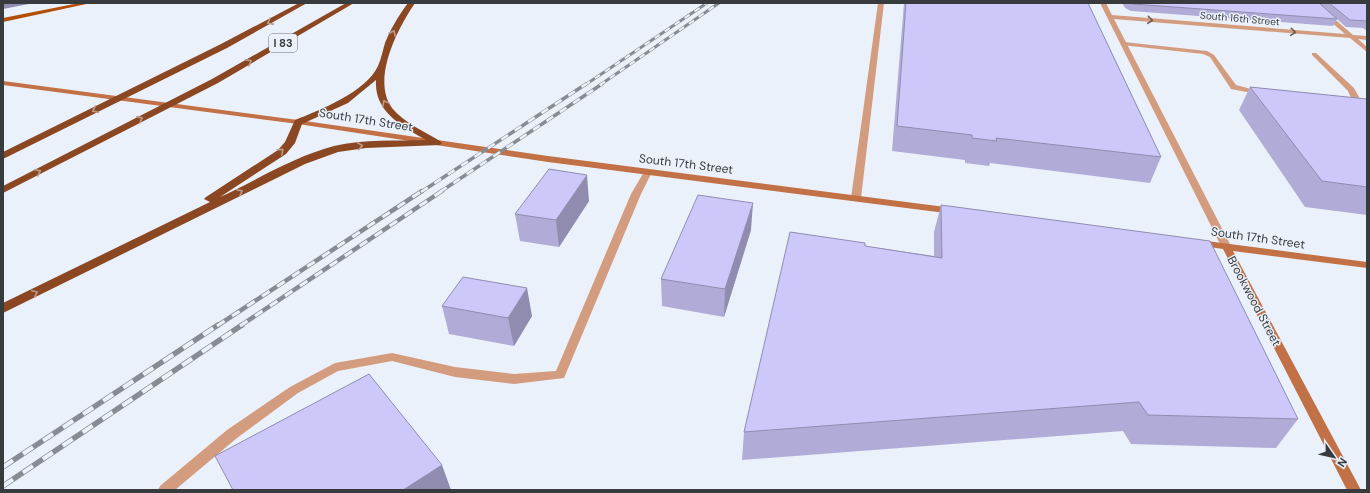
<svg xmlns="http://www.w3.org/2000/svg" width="1370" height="493" font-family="'DM Sans',sans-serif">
<rect width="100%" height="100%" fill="#eaf1fa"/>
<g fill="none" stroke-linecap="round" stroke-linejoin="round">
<path fill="#d49c7f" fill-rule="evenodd" d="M 878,3 L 884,3 L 861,198 L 856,201 L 851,198 Z
M 1124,42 L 1207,51 L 1214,55 L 1236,85 L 1266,93 L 1262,95 L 1231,89 L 1210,57 L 1203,54 L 1122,45 L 1121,44 Z
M 1312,53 L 1316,53 L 1354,88 L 1360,99 L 1358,104 L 1343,104 L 1343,100 L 1352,100 L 1348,91 L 1312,55 Z
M 648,169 L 652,172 L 641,194 L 564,378 L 514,384 L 455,377 L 392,361 L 338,371 L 298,393 L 237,438 L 175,490 L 158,490 L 160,486 L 227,430 L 290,387 L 335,363 L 392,353 L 455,367 L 514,374 L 556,371 L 631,194 L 644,172 Z"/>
<path fill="#d49c7f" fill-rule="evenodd" d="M 1100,3 L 1106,3 L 1112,15 L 1345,34 L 1309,3 L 1316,3 L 1353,35 L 1367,36 L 1367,40 L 1358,39 L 1367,47 L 1367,52 L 1350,38 L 1114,19 L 1231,246 L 1230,248 L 1222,248 L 1221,246 Z"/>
<path fill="#c27045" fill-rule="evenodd" d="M 3,81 L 298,120 L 548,156 L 953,208 L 958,211 L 953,214 L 548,162 L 298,124 L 3,85 Z
M 1199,240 L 1367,262 L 1367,268 L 1233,251 L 1361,490 L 1347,490 L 1223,249 L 1195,245 L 1194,243 Z"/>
<path fill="#b34f03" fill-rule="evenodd" d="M 79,3 L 91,3 L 3,22 L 3,18 Z"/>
<path fill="#8b4721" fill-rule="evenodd" d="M 299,3 L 307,3 L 227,48 L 3,159 L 3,152 L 221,44 Z
M 346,3 L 354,3 L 218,83 L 3,193 L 3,186 L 212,79 Z
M 408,3 L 415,3 C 398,28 371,79 392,108 C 403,122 425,132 440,141 L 442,143 L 440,145 L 366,148 L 338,152 L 305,164 L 3,313 L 3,303 L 210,202 L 204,199 L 206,197 L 278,150 L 285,142 L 295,120 C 320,110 366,92 378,66 C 381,59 383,50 385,43 C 391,28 399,15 408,3 ZM 376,80 C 374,112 402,126 426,140 C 396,141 364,139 334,146 C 295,156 257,180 220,197 L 286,154 L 295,143 L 302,124 L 348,103 Z"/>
<g stroke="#878c92" stroke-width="3">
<path id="rail-far3" d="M 585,85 L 707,3
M 600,85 L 719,3"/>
</g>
<g stroke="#878c92" stroke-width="3.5">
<path id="rail-far2" d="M 421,192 L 586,84
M 440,192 L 602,84"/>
</g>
<g stroke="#878c92" stroke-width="4.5">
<path id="rail-far1" d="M 217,326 L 422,191
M 240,326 L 442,191"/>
</g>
<g stroke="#878c92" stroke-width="5.5">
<path id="rail" d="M 3,467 L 218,325
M 3,486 L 242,325"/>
</g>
<use href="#rail-far3" stroke="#eaf1fa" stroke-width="2" stroke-dasharray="6" stroke-linecap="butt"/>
<use href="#rail-far2" stroke="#eaf1fa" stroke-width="2.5" stroke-dasharray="8" stroke-linecap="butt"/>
<use href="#rail-far1" stroke="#eaf1fa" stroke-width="3" stroke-dasharray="9" stroke-linecap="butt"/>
<use href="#rail" stroke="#eaf1fa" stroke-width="4" stroke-dasharray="12" stroke-linecap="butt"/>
</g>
<path fill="#b0acd7" d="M 904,3 L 1088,3 L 1161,157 L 1150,183 L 990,163 L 989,166 L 965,163 L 965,160 L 892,151 Z
M 1122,3 L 1367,3 L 1367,31 L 1363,28 L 1346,27 L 1337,19 L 1333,26 L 1131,11 L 1125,8 Z
M 1250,87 L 1367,99 L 1367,215 L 1305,207 L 1239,110 Z
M 589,201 L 559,247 L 520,241 L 515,214 Z
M 941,205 L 1298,419 L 1276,448 L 1131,444 L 1123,431 L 742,460 L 744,432 L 865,246 L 934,256 L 934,232 Z
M 751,230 L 724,317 L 662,306 L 661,279 Z
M 442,306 L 532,316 L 514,346 L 449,334 Z"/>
<path fill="#908caf" d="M 3,3 L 34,3 L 3,9 Z
M 587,175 L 589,201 L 559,247 L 556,220 Z
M 753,203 L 751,230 L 724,317 L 725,289 Z
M 527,288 L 532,316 L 514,346 L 508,318 Z
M 442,465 L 451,490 L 403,490 Z"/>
<path fill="#cdc8fa" stroke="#908caf" d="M 906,3 L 1088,3 L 1161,157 L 996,138 L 997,141 L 972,138 L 972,135 L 897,126 Z
M 1131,3 L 1319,3 L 1337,19 L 1133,4 Z
M 1329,3 L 1367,3 L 1367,21 L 1350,20 Z
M 1250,87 L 1367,99 L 1367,187 L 1322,181 Z
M 549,169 L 587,175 L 556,220 L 515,214 Z
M 698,195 L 753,203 L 725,289 L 661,279 Z
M 941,205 L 1210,241 L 1298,419 L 1148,415 L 1139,402 L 744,432 L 790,232 L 865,243 L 865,246 L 942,258 Z
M 463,277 L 527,288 L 508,318 L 442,306 Z
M 369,374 L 442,465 L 403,490 L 233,490 L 215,456 Z"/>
<defs><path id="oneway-chevron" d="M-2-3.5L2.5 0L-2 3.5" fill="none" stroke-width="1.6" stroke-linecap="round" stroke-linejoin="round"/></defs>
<g stroke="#6f5d55">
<use href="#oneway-chevron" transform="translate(1150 20) rotate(5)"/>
<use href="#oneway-chevron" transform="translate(1293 32) rotate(5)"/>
</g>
<g stroke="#ba9c8e">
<use href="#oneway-chevron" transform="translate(270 22) rotate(152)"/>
<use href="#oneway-chevron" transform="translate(393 33) rotate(-65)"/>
<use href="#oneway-chevron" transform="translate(249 62) rotate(-29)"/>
<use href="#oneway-chevron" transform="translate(385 103) rotate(-118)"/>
<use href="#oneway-chevron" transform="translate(95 110) rotate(154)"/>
<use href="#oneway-chevron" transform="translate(140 119) rotate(-27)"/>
<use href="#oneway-chevron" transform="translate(360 146) rotate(-8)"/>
<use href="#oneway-chevron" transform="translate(281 151) rotate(-42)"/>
<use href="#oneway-chevron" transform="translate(38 172) rotate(-27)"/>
<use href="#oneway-chevron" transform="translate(240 192) rotate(-26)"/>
<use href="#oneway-chevron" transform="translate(35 293) rotate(-25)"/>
</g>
<g text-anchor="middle" stroke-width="3" stroke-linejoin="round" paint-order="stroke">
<g font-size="10" fill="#383b3e" stroke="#eaf1fa">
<text transform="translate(1240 18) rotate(5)" y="4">South 16th Street</text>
</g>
<rect fill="#eaf1fa" stroke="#6d7276" stroke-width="1" x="269" y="34" width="28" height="18" rx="3"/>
<g font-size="11" font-weight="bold" fill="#383b3e">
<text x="283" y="47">I 83</text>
</g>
<g font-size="12" fill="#383b3e" stroke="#eaf1fa">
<text transform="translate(366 120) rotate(9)" y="4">South 17th Street</text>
<text transform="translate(686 164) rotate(7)" y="4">South 17th Street</text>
<text transform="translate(1258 238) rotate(8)" y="4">South 17th Street</text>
<text transform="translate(1254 301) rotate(62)" y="4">Brookwood Street</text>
</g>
</g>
<rect width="1370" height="493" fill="none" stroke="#383b3e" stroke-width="8"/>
<g transform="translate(1334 457) rotate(124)" stroke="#eaf1fa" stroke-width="3" paint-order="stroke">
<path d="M0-3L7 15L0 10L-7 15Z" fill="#383b3e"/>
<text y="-6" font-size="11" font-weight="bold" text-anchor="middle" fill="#383b3e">N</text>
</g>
</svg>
